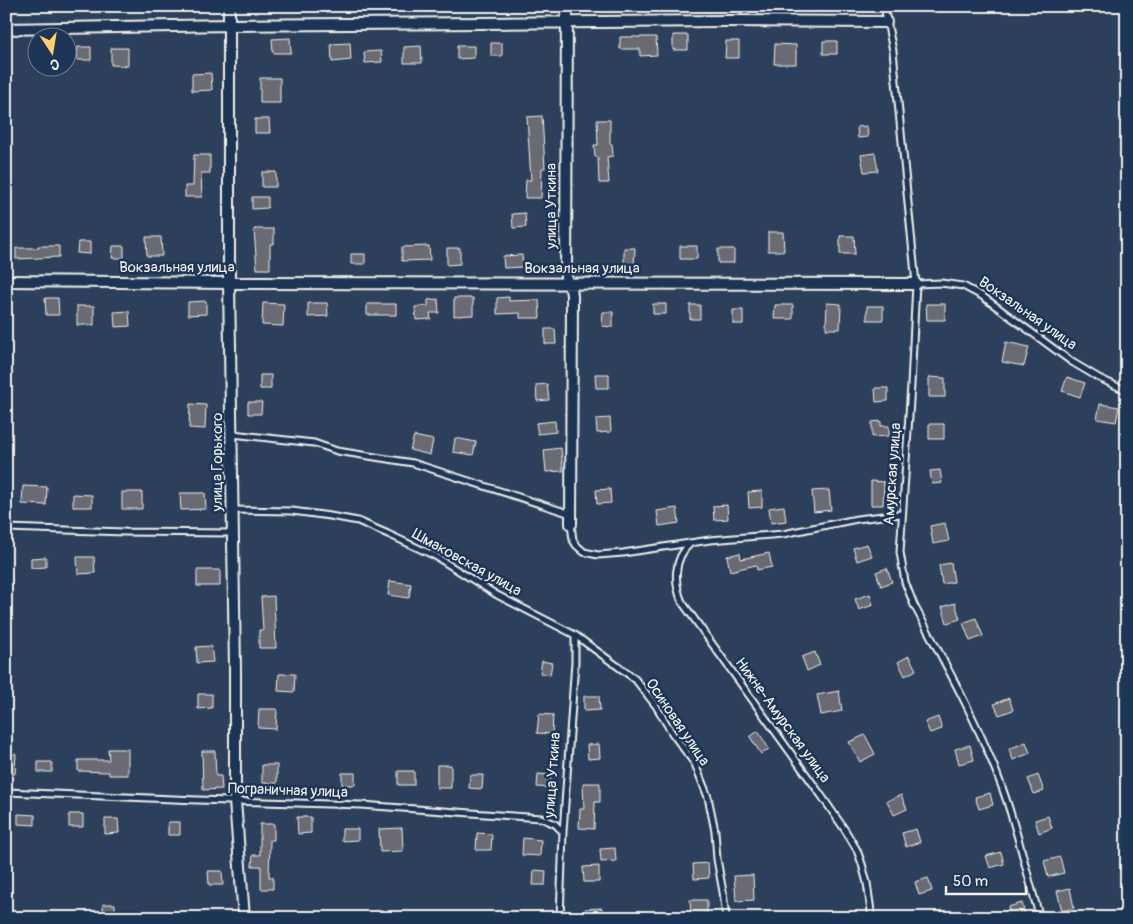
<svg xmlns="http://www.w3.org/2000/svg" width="1133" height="924" font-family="Pangolin,sans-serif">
<rect width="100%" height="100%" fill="#2c405c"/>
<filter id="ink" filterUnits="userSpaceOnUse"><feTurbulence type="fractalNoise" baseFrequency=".02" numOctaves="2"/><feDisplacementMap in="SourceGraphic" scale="10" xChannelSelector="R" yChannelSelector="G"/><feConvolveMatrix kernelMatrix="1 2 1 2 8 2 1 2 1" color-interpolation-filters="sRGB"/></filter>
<g filter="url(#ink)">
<path fill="#696b72" stroke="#f4f1e8" d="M 673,35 L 688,35 L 688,50 L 673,50 Z
M 620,37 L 656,37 L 657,55 L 640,56 L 640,49 L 620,49 Z
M 290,38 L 291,53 L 273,53 L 272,39 Z
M 726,41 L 739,41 L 739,58 L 725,58 Z
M 823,41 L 837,41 L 837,54 L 823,54 Z
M 350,43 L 351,60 L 332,62 L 331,44 Z
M 491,43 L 502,43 L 502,56 L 491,56 Z
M 775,44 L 796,45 L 796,64 L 774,64 Z
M 421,46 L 422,63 L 404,63 L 404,47 Z
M 457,46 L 474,46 L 474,58 L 457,59 Z
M 78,47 L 91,47 L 91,60 L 77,60 Z
M 111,48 L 128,48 L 128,66 L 111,65 Z
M 381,51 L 382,62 L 365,63 L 364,52 Z
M 211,73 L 212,90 L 192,91 L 192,74 Z
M 260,78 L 280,78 L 280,103 L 260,103 Z
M 542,116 L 545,168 L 542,168 L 541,198 L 525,198 L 526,180 L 531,180 L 527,117 Z
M 255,119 L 269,119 L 270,133 L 255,133 Z
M 597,120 L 610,120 L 610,144 L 612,144 L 613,156 L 607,157 L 609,183 L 599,183 L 598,157 L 595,157 L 594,145 L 598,145 Z
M 867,126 L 868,137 L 858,138 L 857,127 Z
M 875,153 L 878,171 L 864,172 L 861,155 Z
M 194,155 L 210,155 L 210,173 L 201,173 L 202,197 L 185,197 L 185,186 L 193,186 Z
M 262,172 L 276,172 L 276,187 L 262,187 Z
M 252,197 L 268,197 L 268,208 L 252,209 Z
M 525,213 L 526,227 L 513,228 L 512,214 Z
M 254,229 L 274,229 L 274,244 L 270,244 L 270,269 L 257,269 Z
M 768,232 L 783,232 L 784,251 L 768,251 Z
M 840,236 L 854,236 L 855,254 L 840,254 Z
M 146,237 L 161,237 L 162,256 L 147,256 Z
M 78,242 L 90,242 L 90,254 L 77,253 Z
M 38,246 L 59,246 L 59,257 L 16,259 L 16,248 L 38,248 Z
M 113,246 L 124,246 L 124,258 L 112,258 Z
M 429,246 L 430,260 L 402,261 L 402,247 Z
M 680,246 L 697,246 L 697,259 L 680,259 Z
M 447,248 L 460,248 L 460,264 L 447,265 Z
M 624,248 L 635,248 L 634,267 L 624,267 Z
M 718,249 L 734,249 L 734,263 L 718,263 Z
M 351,254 L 365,254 L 365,264 L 351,264 Z
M 522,255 L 523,267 L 504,268 L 503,256 Z
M 509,297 L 509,301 L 539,300 L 540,318 L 520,318 L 520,313 L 497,314 L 497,298 Z
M 45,298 L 58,298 L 59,315 L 46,315 Z
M 454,298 L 473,298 L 473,315 L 454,316 Z
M 438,299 L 439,313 L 430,313 L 431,319 L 416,320 L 415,307 L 428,306 L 428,300 Z
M 206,301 L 206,314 L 188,315 L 188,302 Z
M 263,303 L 284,304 L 283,326 L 262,325 Z
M 308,303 L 327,303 L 328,316 L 308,317 Z
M 827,303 L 841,304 L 840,329 L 826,329 Z
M 367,304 L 396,304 L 396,315 L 367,315 Z
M 653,304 L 666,304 L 666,314 L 653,314 Z
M 926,304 L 945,304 L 945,320 L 927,320 Z
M 690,305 L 700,305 L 700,319 L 690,319 Z
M 775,305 L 793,305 L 793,319 L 774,319 Z
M 77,306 L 94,306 L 94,325 L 77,325 Z
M 867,306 L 883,306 L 883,320 L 867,320 Z
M 733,310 L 743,310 L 743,324 L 733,324 Z
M 129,311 L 130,326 L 115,327 L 114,312 Z
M 603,312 L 613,312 L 613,327 L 602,326 Z
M 545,329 L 555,329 L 556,344 L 545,344 Z
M 1006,342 L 1029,347 L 1024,366 L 1002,362 Z
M 595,374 L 609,374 L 609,388 L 596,388 Z
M 260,375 L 271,375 L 271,389 L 260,389 Z
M 929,377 L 945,378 L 945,397 L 929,397 Z
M 1067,377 L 1085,383 L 1080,397 L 1062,391 Z
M 547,384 L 549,400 L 537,401 L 536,385 Z
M 875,388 L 888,388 L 888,401 L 876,402 Z
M 248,402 L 262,402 L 261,414 L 248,414 Z
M 190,404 L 206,405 L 205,429 L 189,428 Z
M 1100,404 L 1119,407 L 1116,422 L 1097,419 Z
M 610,418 L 611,432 L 597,433 L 596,419 Z
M 555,421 L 556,432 L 538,434 L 536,423 Z
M 881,421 L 881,426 L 889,426 L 889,436 L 872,437 L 872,422 Z
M 929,424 L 944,424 L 944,439 L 929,439 Z
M 414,436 L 433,440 L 430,455 L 410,450 Z
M 455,438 L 476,442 L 473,455 L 453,452 Z
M 561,448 L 563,471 L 546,472 L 544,450 Z
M 940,470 L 942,483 L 932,484 L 930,471 Z
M 871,481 L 884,482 L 883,505 L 871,505 Z
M 23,486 L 47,487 L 46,505 L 22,504 Z
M 610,489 L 611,503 L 597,504 L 596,490 Z
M 829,490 L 831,510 L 814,512 L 812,491 Z
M 762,491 L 762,507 L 749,508 L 748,492 Z
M 122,492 L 142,492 L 142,509 L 122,509 Z
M 180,493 L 205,493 L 206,509 L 181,510 Z
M 73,494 L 92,495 L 92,507 L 73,507 Z
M 727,505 L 728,519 L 714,520 L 713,506 Z
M 784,506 L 786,521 L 771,523 L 769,508 Z
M 677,508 L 679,523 L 659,526 L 657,511 Z
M 945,523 L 949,541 L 933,544 L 930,526 Z
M 867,544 L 872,556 L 857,561 L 853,548 Z
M 740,553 L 741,559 L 769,553 L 772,567 L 757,570 L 756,565 L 730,571 L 727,556 Z
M 46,557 L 46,567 L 31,568 L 31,558 Z
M 77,557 L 94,557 L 95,573 L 78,574 Z
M 951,563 L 954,582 L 942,584 L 939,565 Z
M 887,568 L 892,582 L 881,586 L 876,572 Z
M 197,570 L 220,570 L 220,586 L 197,586 Z
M 390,581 L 411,584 L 409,598 L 388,595 Z
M 870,594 L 873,605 L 859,610 L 855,599 Z
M 274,596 L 276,648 L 259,648 L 259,630 L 263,630 L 261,597 Z
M 955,603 L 960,619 L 947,623 L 942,607 Z
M 976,618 L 983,636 L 970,641 L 963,623 Z
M 211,646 L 213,662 L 197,663 L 196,647 Z
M 815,652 L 820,665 L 807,671 L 802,657 Z
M 909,656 L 916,670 L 905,676 L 898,662 Z
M 542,661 L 552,663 L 550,675 L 540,673 Z
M 279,674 L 295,674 L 294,692 L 278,691 Z
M 839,691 L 842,711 L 821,715 L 817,695 Z
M 198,694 L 212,694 L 212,708 L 198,709 Z
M 584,696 L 599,696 L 600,710 L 584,711 Z
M 1009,698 L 1013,710 L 999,715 L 994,704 Z
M 259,709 L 277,709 L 276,729 L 258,728 Z
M 539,714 L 553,715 L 552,734 L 537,733 Z
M 938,717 L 942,729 L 930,733 L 925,722 Z
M 758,731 L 769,749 L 761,754 L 750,737 Z
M 865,735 L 875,754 L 860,762 L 849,742 Z
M 1026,742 L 1030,753 L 1013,760 L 1009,749 Z
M 599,744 L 600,758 L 588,759 L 587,745 Z
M 970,745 L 974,760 L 959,764 L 955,749 Z
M 108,749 L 128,749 L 128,775 L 109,775 L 109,772 L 78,771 L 78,760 L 109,760 Z
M 202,751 L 215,751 L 216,776 L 221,776 L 222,789 L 203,790 Z
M 6,754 L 16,754 L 15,774 L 6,773 Z
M 38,762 L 52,762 L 52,772 L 38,772 Z
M 262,765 L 277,765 L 277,783 L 262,783 Z
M 437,765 L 451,765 L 451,788 L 437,788 Z
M 398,771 L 414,771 L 414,785 L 398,785 Z
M 342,773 L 355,773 L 355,785 L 342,785 Z
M 538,774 L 551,775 L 550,788 L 537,787 Z
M 470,775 L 483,775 L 482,789 L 469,788 Z
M 1038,775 L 1044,791 L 1034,794 L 1028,779 Z
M 583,783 L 600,783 L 600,802 L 595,802 L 594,829 L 579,828 L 580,809 L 584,809 Z
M 990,793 L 993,805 L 979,809 L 975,797 Z
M 901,795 L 907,809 L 894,815 L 887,801 Z
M 18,814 L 35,815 L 35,825 L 18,824 Z
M 69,814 L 83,814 L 83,827 L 69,827 Z
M 1048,816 L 1052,828 L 1039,833 L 1035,820 Z
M 297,817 L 311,817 L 311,833 L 298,834 Z
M 105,819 L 118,819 L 119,833 L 105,834 Z
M 168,822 L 180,822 L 180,835 L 168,835 Z
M 260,824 L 274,824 L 274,840 L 270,840 L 269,877 L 273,877 L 273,889 L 261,889 L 261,866 L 252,866 L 253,855 L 260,855 Z
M 402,828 L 403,851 L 380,852 L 379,829 Z
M 342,829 L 358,829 L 358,840 L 342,841 Z
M 916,829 L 920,842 L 906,847 L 902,833 Z
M 477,833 L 492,834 L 491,850 L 476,850 Z
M 523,838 L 541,840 L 540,856 L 522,855 Z
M 615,848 L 616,861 L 601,862 L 600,849 Z
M 1001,852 L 1004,864 L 990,868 L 986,856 Z
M 1060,857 L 1064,873 L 1048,877 L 1044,861 Z
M 708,863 L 709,878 L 694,879 L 693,864 Z
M 599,866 L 599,882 L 584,882 L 583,867 Z
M 534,870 L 546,871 L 545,885 L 533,885 Z
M 208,871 L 222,871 L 223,885 L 209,885 Z
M 753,875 L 754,900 L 736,901 L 734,876 Z
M 928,878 L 932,891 L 919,895 L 915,882 Z
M 1070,888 L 1074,908 L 1062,911 L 1057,891 Z
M 690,900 L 707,900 L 707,914 L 691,915 Z
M 1022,903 L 1025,915 L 1011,918 L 1008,907 Z
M 103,904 L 115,904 L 115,918 L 103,918 Z
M 602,908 L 602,918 L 586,918 L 585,909 Z"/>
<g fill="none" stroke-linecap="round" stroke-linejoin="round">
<g stroke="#f4f1e8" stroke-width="9">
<path id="lane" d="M 884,6 L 893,51 L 916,284 L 911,385 L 900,552 L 905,582 L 914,605 C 946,665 980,726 1003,790 C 1018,832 1027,875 1040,918
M 916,284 L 941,283 L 963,286 L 982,296 L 1072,362 L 1099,378 L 1127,391
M 232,434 L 314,443 L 337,451 L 413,463 L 571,514
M 232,510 L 292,511 L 330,516 L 358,521 L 388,534 L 435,556 L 497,595 L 575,635 L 635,679 L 656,706 L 672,733 L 695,764 L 708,797 L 715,831 L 717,859 L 723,892 L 726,918
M 571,524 L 573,540 L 576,545 L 584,552 L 598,555 L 623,553 L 710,540 L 783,534 L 857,519 L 901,514
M 6,528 L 125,532 L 232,533
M 690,544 C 673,559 674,583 682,602 L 821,795 L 845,830 L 857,850 L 862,864 L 867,883 L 872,918
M 1127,603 L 1124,611 L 1127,619
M 6,792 L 197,800 L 361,805 L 541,818 L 555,824 L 563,832
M 560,918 L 563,832 L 575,662 L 575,635"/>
</g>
<g stroke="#f4f1e8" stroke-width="14">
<path id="street" d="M 229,6 L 229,283 L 235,668 L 235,801 L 244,918
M 567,6 L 566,283 L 571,289 L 572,295 L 571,524
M 6,29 L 229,25 L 725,21 L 886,22
M 6,281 L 229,283 L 916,284"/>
</g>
<use href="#lane" stroke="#1d3557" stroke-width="5"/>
<use href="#street" stroke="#1d3557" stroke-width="10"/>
</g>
</g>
<g text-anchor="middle" stroke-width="5" stroke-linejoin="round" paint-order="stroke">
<g font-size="15" fill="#f4f1e8" stroke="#1d3557">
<text transform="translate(551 206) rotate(-90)" y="5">улица Уткина</text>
<text x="177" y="272">Вокзальная улица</text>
<text x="582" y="273">Вокзальная улица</text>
<text transform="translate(1028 313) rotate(35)" y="5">Вокзальная улица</text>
<text transform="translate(217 462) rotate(-90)" y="5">улица Горького</text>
<text transform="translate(892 474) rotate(-86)" y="5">Амурская улица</text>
<text transform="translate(467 562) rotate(29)" y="5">Шмаковская улица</text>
<text transform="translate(783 720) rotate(54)" y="5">Нижне-Амурская улица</text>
<text transform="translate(678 722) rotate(56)" y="5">Осиновая улица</text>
<text transform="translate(552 775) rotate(-86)" y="5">улица Уткина</text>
<text transform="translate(288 790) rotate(2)" y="5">Пограничная улица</text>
</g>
</g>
<rect width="1133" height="924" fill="none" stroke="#1d3557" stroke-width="25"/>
<rect x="12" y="12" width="1108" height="899" fill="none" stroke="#f4f1e8" stroke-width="2" filter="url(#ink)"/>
<g transform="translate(52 52) rotate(168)"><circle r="24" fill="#1d3557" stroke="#738091"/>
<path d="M0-4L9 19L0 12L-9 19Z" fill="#ffd166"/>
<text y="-8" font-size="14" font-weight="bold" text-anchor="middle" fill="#f4f1e8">С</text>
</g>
<path d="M946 886v8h80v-8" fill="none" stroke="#f4f1e8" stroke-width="2.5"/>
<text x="953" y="886" font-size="15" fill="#f4f1e8" stroke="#1d3557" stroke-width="4" paint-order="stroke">50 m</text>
</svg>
